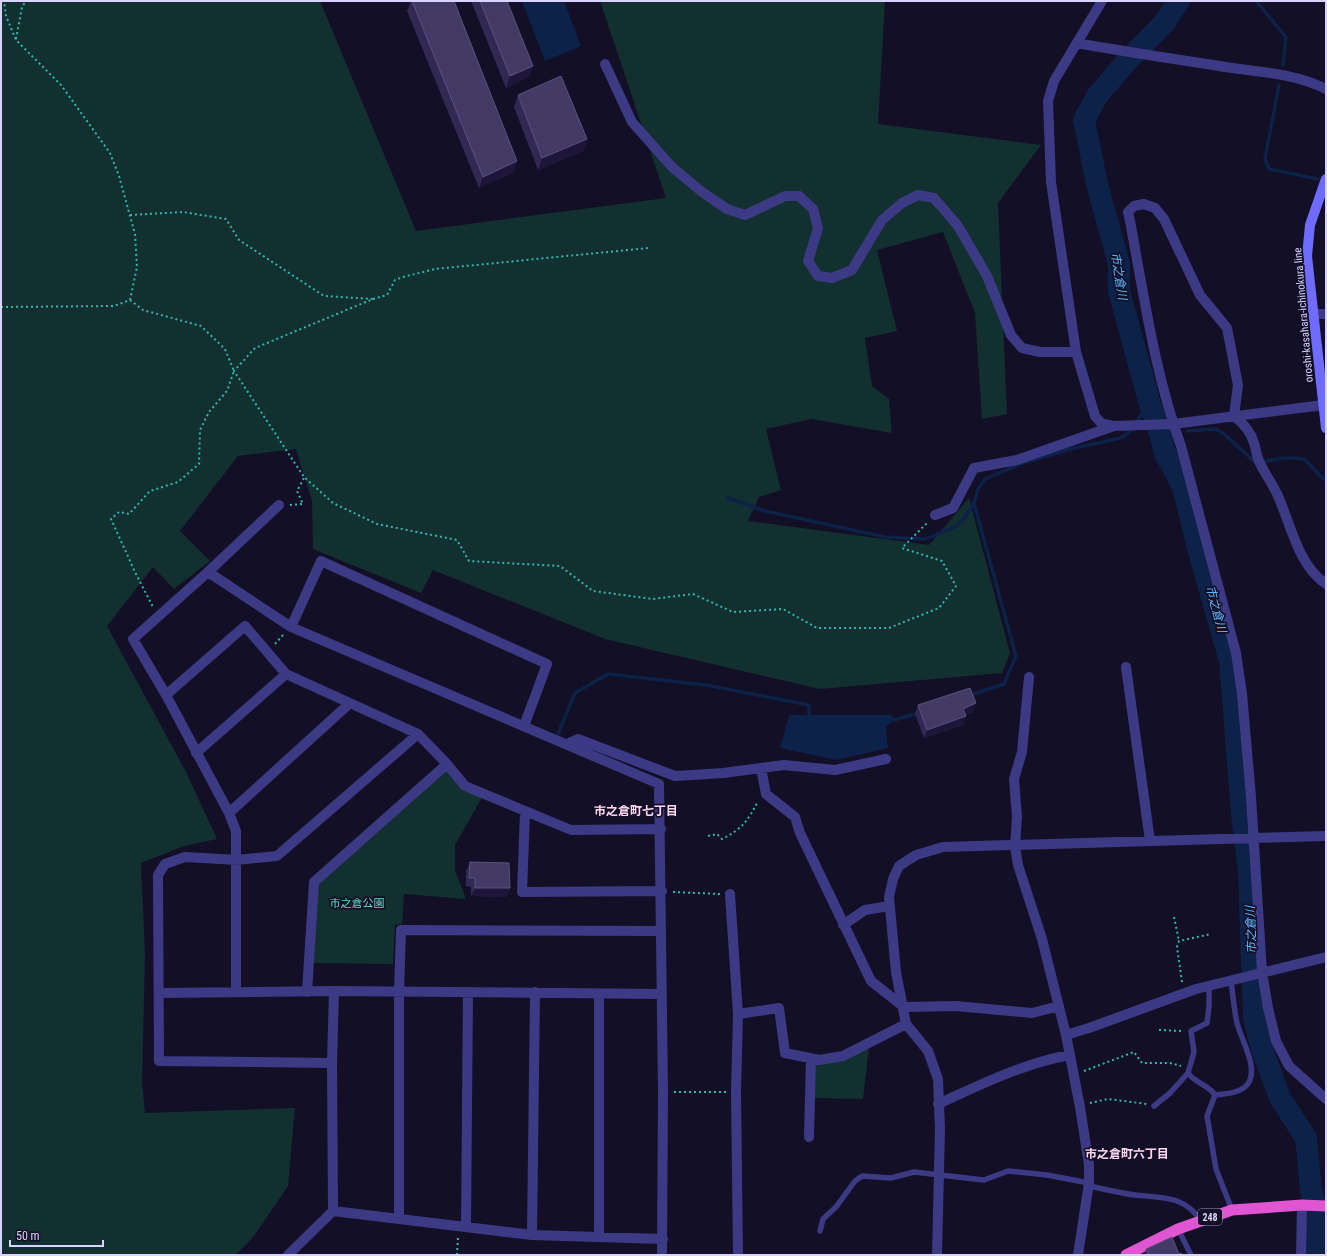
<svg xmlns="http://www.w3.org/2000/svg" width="1327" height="1256" font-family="'Roboto Condensed','Noto Sans JP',sans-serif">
<rect width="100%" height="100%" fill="#130f26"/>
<path fill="#12302f" d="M 1,1 L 320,1 L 416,231 L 666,198 L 600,1 L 885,1 L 878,124 L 1041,145 L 998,203 L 1007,414 L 982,419 L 975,313 L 943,232 L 877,250 L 897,331 L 865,338 L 872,386 L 889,399 L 892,433 L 811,419 L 766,429 L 781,490 L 759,497 L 748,521 L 929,545 L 969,498 L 1010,653 L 1002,673 L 820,689 L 605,639 L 433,570 L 421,593 L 313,549 L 312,501 L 296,449 L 238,456 L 180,531 L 210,561 L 174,589 L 153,567 L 107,626 L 186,772 L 217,839 L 184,846 L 141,863 L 145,955 L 142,1082 L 145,1113 L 295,1108 L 288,1186 L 254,1236 L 236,1255 L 1,1255 Z
M 447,764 L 465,786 L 484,794 L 455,845 L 455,870 L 466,899 L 404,894 L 402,924 L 395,925 L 393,964 L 308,963 L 314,882 Z
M 869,1047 L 863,1099 L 815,1098 L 814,1064 Z"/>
<path fill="#0c2248" d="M 522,1 L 564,1 L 581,46 L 545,61 Z
M 789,715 L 892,715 L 894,720 L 886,727 L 888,748 L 837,760 L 780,748 Z"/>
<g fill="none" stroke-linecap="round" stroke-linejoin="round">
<path stroke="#0c2248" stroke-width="3.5" d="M 1256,1 L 1286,37 L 1283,65
M 1279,85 L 1265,159 L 1269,169 L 1318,179
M 1188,431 L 1215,429 L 1223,433 L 1256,463 C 1266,461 1298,454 1306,461 C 1313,467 1317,475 1326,480
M 1161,437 L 1166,436
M 728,498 L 765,511 L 885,537 L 925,539 L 955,527 L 963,520 L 974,503 L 978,489 L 985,479 L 1023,463 L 1070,449 L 1121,438 L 1133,429 L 1149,401
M 970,695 L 1004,684 L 1016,656 L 974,503
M 894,720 L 918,713
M 558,734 L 575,693 L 608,674 L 706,685 L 809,705 L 809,717"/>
<path stroke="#0c2248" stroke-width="22" d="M 1179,1 L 1165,22 L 1127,61 L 1097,96 L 1084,120 L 1097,184 L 1119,264 L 1119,291 L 1149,401 L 1161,437 L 1165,453 L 1183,487 L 1198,548 L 1230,661 L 1242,814 L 1249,873 L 1254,1018 L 1261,1046 L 1280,1098 L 1306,1138 L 1311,1190 L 1318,1218 L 1313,1255"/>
<path stroke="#2fb8b0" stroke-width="2" stroke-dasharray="2 3" stroke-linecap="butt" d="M 16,39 L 22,7 L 26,1
M 130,215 L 183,212 L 226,219 L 239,240 L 324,296 L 373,299 L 255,348 L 234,371 L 304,477 L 333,503 L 377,524 L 457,540 L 469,561 L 560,566 L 593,591 L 653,599 L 693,594 L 733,612 L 783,609 L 817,628 L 889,628 L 939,608 L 956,586 L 942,561 L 902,548 L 928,522
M 373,299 L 387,295 L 395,280 L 403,277 L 435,269 L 648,248
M 130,300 L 143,310 L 201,326 L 225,349 L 234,371 L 227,391 L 209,412 L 200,430 L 199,464 L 178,482 L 150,491 L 129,514 L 119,512 L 111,519 L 135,572 L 153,607
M 1,307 L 114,306 L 130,300 L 137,267 L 135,234 L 119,176 L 110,153 L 61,85 L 16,40 L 6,16 L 4,1
M 290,505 L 303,504 L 297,491 L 304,478
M 275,644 L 283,635
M 708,836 L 717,834 L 722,839 C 742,829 748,821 758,801
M 673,892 L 720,894
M 1174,917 L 1179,941
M 1182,982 L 1177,947 L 1179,941 L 1211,934
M 1159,1030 L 1182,1031
M 1084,1071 L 1134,1052 L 1142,1063 L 1170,1063 L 1181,1066
M 674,1092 L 726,1092
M 1090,1103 L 1108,1099 L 1147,1104
M 457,1255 L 458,1237"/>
<path stroke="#3d3a85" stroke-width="5.5" d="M 1231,981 C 1233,995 1234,1010 1237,1023 C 1241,1040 1260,1069 1247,1085 C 1240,1093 1225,1094 1215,1095 L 1207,1116 L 1216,1169 L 1232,1210
M 1209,986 L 1209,1007 L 1207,1023 L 1191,1031 L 1194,1052 L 1188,1073 C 1195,1083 1209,1085 1215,1095
M 1154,1106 L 1170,1093 L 1188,1073
M 1089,1186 C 1104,1189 1119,1193 1135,1195 C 1162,1198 1184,1195 1201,1221
M 1178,1229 L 1191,1255
M 820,1231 L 823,1219 L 836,1207 L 855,1181 L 862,1176 L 891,1178 L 914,1172 L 984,1180 L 1008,1171 L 1047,1175 L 1089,1183"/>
<path stroke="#3d3a85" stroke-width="10" d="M 1102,1 L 1054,81 L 1048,101 L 1051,182 L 1076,352 L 1095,416 L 1101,423 L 1114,426 L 1173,424 L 1323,405
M 1077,43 C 1126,52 1175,59 1225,67 C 1258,72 1295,73 1326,89
M 605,64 L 632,122 L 672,167 L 702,192 L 727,209 L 745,215 L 785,196 L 799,196 L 813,209 L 818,228 L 808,261 L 818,276 L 832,278 L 852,270 L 882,220 L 902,203 L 918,195 L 934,198 L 958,226 L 987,276 L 1011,335 L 1022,348 L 1040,352 L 1076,352
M 1313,314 L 1326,314
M 935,515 L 953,508 L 974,468 L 1017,460 L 1114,426
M 208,572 L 279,505
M 1326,584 C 1298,565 1291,525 1278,496 C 1273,484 1264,473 1259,461 C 1256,455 1256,448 1254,443 C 1251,432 1243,423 1234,416 L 1238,385 L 1227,328 L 1200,295 L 1164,219 L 1155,208 L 1144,204 L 1134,206 L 1128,212 L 1130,221 C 1144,296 1155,374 1181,446 L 1236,653 L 1242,694 L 1251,797 L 1262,972 L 1268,1008 L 1276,1041 L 1289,1066 L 1326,1099
M 291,627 L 321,561 L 547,664 L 524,726
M 1126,667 L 1150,841
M 1029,677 L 1022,752 L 1014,779 L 1017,817 L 1015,846 L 1018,865 L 1042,939 L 1066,1035 L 1080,1107 L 1089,1165 L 1089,1183 L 1078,1255
M 166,695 L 245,626 L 286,674 L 418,734 L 447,764 L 465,786 L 571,830 L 661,829
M 567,744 L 578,739 L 675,776 L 723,773 L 784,765 L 835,770 L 886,759
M 196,753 L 286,674
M 761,768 L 766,794 L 795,817 L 800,833 L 871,981 L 904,1007 L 956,1006 L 1032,1013 L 1059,1006
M 525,812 L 522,892 L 662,891
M 229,813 L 350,703
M 730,894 L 738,1014
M 843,925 L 865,910 L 889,906
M 334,991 L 332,1063 L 333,1211 L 532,1235 L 663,1239
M 236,992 L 236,831 L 229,813 L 166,695 L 133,639 L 208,572 L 291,627 L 659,784 L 663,1092 L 662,1255
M 307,992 L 314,882 L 447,764
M 159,993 L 334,991 L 662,994
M 1066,1035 L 1089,1028 L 1196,989 L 1326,957
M 332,1063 L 159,1061 L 158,875 L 165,864 L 185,857 L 237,860 L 277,856 L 418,734
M 938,1104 C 980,1085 1024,1063 1070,1055
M 809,1137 L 811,1058
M 399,1218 L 399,992 L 401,930 L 661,931
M 466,1227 L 468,992
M 532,1235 L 535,992
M 599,1236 L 599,994
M 288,1255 L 333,1211
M 738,1255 L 736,1092 L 738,1014 L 779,1008 L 785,1053 L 819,1060 L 843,1056 L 906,1024
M 937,1255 L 940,1129 L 938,1079 L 928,1051 L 906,1024 L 896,972 L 889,897 L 893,879 L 899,866 L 916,855 L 943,847 L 1326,836
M 1301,1255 L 1302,1205"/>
<path stroke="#6f6bff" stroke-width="10" d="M 1326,179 L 1310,225 L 1307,256 L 1326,428"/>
<path stroke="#e055d1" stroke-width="11" d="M 1126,1255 L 1178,1229 L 1232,1210 L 1302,1205 L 1326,1206"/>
</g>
<path fill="#312854" d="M 411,1 L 454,1 L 517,161 L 513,173 L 479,188 L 407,11 Z
M 471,1 L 507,1 L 529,77 L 506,88 Z
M 518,95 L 587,139 L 583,151 L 538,170 L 514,107 Z
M 918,705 L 973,712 L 966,715 L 963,725 L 924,738 L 915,714 Z
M 470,862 L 507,897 L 471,896 L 471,887 L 466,886 L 466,871 Z
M 1146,1249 L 1183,1255 L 1144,1255 Z"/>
<path fill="#1d163a" d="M 533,66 L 529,77 L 506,88 L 510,76 Z
M 587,139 L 583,151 L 538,170 L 542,158 Z
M 517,161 L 513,173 L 479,188 L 483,177 Z
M 976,703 L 973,712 L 960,718 L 963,709 Z
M 966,716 L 963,725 L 924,738 L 927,730 Z
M 475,888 L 510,888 L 507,897 L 471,896 Z"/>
<path fill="#433a66" stroke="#5a527e" d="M 412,1 L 454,1 L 517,161 L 483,177 Z
M 480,1 L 507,1 L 533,66 L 510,76 Z
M 561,76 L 587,139 L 542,158 L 518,95 Z
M 970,688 L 976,703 L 963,709 L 966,716 L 927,730 L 918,705 Z
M 470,862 L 509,863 L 510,888 L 475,888 L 475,878 L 469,878 Z
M 1172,1237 L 1179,1254 L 1181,1253 L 1183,1255 L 1149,1255 L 1146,1249 Z"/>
<g text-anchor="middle" stroke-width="3.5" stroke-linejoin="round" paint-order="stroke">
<rect fill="#130f26" stroke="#9e99be" stroke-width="1" x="1198" y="1209" width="24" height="16" rx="3"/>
<g font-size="10" font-weight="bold" fill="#d9d4ff">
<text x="1210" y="1221">248</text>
</g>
<g font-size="11" fill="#d9d4ff" stroke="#130f26">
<text transform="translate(1303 315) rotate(-95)" y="4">oroshi-kasahara-ichinokura line</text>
</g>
<g font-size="11" fill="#5fe0c0" stroke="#130f26">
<text x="357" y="907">市之倉公園</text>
</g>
<g font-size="12" font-style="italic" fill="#62b6ff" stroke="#130f26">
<text transform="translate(1119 276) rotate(81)" y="4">市之倉川</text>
<text transform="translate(1216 609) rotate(75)" y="4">市之倉川</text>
<text transform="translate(1251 930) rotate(-92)" y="4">市之倉川</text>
</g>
<g font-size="12" font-weight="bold" fill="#ffd6f0" stroke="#130f26">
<text x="636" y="815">市之倉町七丁目</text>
<text x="1127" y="1158">市之倉町六丁目</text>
</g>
</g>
<rect width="1327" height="1256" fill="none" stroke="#d9d4ff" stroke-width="4"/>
<path d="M10 1240v6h93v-6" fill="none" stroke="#d9d4ff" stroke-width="2"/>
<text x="16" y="1240" font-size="12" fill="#d9d4ff" stroke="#130f26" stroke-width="3" paint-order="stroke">50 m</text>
</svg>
